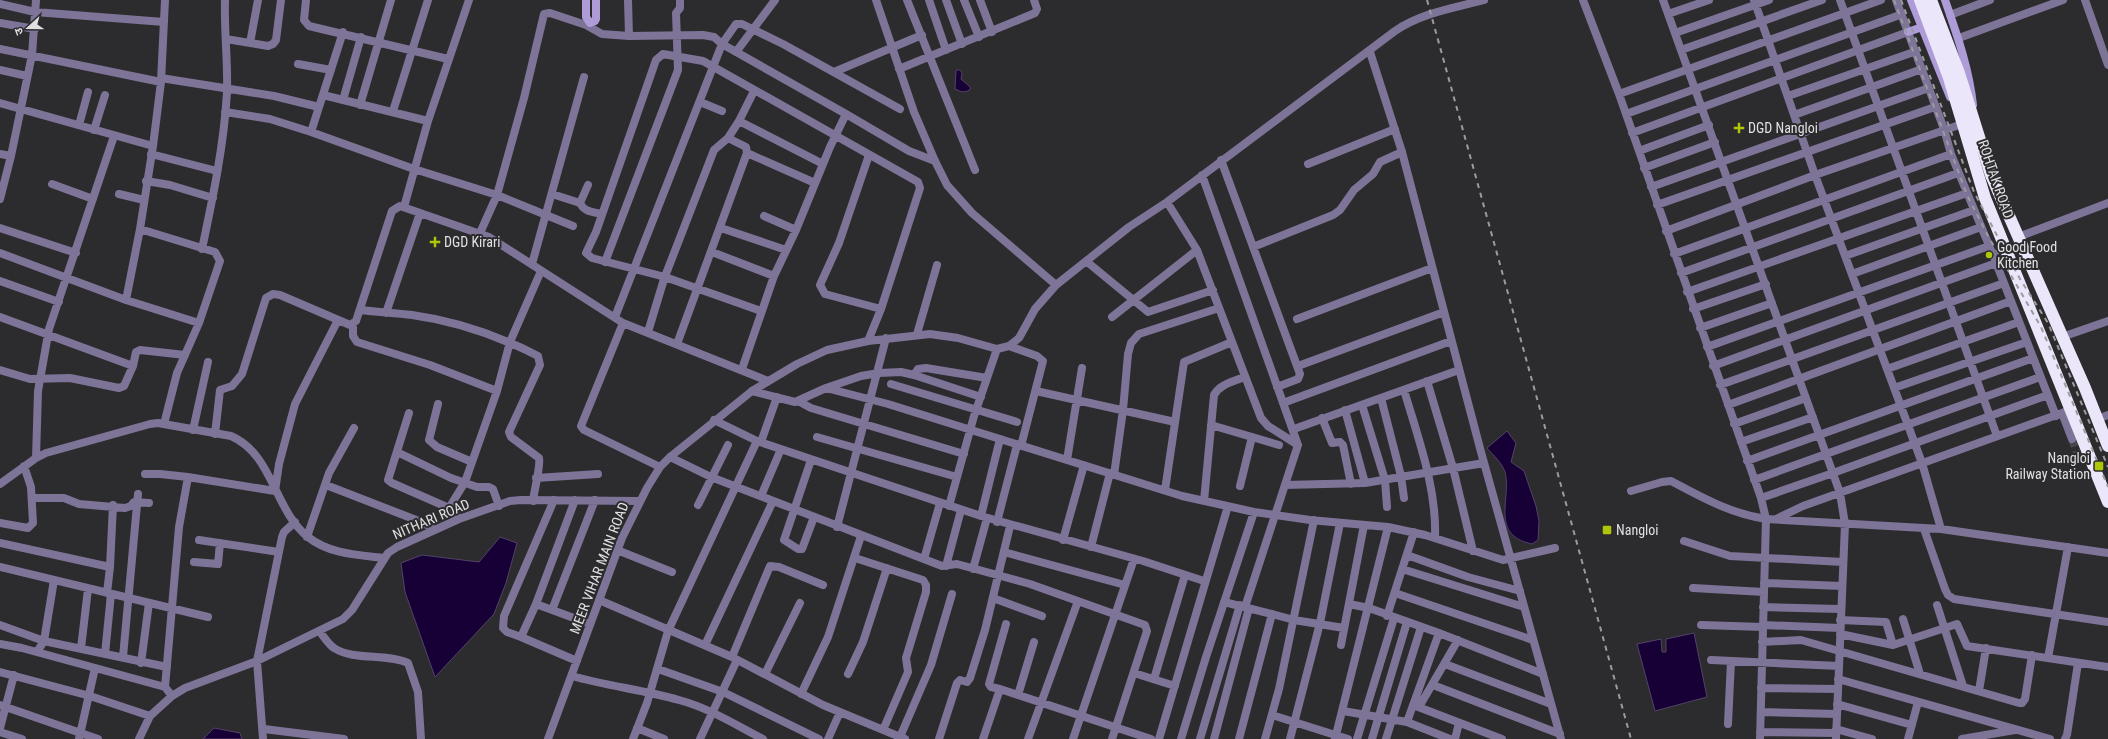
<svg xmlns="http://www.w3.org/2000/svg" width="2108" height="739" font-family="'Roboto Condensed','Noto Sans Devanagari',sans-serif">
<rect width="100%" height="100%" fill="#2c2b2e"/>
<path fill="#170035" stroke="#534369" d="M 956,70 L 960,70 L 962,73 L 961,79 L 971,88 L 968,91 L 962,92 L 955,89 Z
M 1507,431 L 1516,443 L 1511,462 L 1524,471 L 1536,506 L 1539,521 L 1538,540 L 1532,544 C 1489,535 1512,498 1505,472 C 1502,463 1493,455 1487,448 Z
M 500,537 L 517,543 L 506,583 L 494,614 L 435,677 L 405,592 L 401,563 L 422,555 L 479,562 Z
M 1694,633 L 1707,697 L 1655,711 L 1637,644 L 1661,639 L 1662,652 L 1666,652 L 1666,639 Z
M 214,728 L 240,733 L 242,739 L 203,739 Z"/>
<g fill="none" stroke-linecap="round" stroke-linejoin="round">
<path stroke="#474649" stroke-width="8" stroke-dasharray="8 4" stroke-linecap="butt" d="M 2072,439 L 2078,456"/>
<path stroke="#7e7498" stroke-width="8" d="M 306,0 L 304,20 L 309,26 L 448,59
M 628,0 L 629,36
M 876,0 L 914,112 L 935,161 L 947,185 L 972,213 L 1056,285
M 907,0 L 975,170
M 929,0 L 946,50
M 946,0 L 962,44
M 964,0 L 979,37
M 980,0 L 992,32
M 1583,0 L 1619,94 L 1761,498 L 1766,519 L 1760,739
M 1663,0 L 1840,493 L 1845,524 L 1836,739
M 1754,0 L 1815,175 L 1922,463 L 1941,529
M 1840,0 L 1997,436
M 1896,0 L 1944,129 L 1951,154 L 1993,255 L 2056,416
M 2085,0 L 2108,65
M 0,4 L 35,12 L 164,22
M 1668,14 L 1709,0
M 1950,15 L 1990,0
M 0,23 L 35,29
M 1675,33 L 1769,0
M 1959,38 L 2063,0
M 226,39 L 268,46 L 273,44 L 276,40 L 281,0
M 250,43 L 258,0
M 0,49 L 161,82
M 1681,50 L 1822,0
M 736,52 L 775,0
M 1370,52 L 1402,152 L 1481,452 L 1561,739
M 298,64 L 331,70
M 899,69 L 1035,13 L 1037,9 L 1034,0
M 0,70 L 27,76
M 834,72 L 922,35
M 161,78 L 274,96 L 319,107
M 1619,94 L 1881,0
M 323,95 L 428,121
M 1788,96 L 1911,53
M 343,100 L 361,37
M 700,102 L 722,111
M 0,103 L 153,146
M 360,105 L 391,0
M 393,111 L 428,0
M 225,112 L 270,119 L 311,132 L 414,169 L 497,195 L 573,226
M 846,114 L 909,151 L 935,161
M 1626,114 L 1897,16
M 1794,115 L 1922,69
M 739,121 L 823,164
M 79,125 L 88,92
M 94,130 L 105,95
M 311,132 L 343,32
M 1632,133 L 1908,32
M 1639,151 L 1709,125
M 747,153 L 815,183
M 0,154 L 11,156
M 151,154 L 217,171
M 869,155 L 839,243 L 820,285 L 825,294 L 881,309
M 1221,160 L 1300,374 L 1298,379 L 1277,387
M 1308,164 L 1395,129
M 1644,168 L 1715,142
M 1202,175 L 1298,445 L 1245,607
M 146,181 L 170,185 L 213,198
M 52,184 L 93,199
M 1651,187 L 1926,89
M 119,194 L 144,200
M 552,194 L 580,203 C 584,212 593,212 602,214
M 0,199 L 11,156 L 32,55 L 36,0
M 1167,202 L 1197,250 L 1261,418 L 1268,426 L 1298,445
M 580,203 L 588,185
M 1657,205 L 1932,108
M 404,207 L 428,121 L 469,0
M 764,216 L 796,230
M 0,228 L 76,253
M 721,228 L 786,250
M 140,229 L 215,252 L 220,261 L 199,323 L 177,373 L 164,424
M 1666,231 L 1815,175 L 1962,124
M 480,233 L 497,195 L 524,98 L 544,14 L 550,13 L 586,25 L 602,34 L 629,36 L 703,35 L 714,37 L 722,44 L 846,114 L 830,147 L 796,230 L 774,276 L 742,369
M 2018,237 L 2108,203
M 1253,247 L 1333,215 L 1340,210 L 1354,190 L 1373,174 L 1380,162 L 1402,152
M 202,249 C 213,197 224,145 227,92 C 228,61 224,31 225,0
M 712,252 L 774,276
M 0,253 L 126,300 L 199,323
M 1674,254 L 1951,154
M 1845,256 L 1974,210
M 1086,261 L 1148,312 L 1213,290
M 605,262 L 678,70 L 676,13 L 680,8 L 680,0
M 532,264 L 584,77
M 1681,273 L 1958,173
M 1852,274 L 1981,227
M 0,281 L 59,302
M 1687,292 L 1967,193
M 126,300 L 140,229 L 153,146 L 161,82 L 165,0
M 1693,309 L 1766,284
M 360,310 C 377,312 395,313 412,315 C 456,321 499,336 538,356 L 540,365 L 509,432 L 511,437 L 539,458 C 541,465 534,491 533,501
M 761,311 L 665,277 L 592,258 L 586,253 L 596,232 L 656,60 L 663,54 L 703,61 L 918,182 L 920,188 L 881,309 L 868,341
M 386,313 L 420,213
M 0,317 L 133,366 L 136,352 L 140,350 L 185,355
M 615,317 L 722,44 L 736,24 L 742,24 L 783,44 L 900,109
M 1112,317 L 1197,250
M 1297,319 L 1432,268
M 623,323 L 581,426 L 584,430 L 660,467
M 353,324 L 353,336 L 357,342 L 430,365 L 497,391
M 1700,328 L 1772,303
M 648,332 L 664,279 L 714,150 L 728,138 L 739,121 L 754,91
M 917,334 L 937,265
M 2062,337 L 2108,321
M 677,344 L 747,153 L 746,147 L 728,138
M 1009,346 L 1037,356 L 1043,361 L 1021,446
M 1707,347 L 1989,246
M 1298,366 L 1444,312
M 1713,366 L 1996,263
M 1887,369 L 2019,322
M 0,370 L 30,379 L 70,378 L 119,388 L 124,386 L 133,366
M 914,375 L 918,369 L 926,368 L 987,378
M 1427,381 L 1453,468 L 1473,551
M 891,384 L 1017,422
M 1720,385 L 2004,283
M 826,388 L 888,404 L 1182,496 L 1254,512 L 1310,520 L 1388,527 L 1425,535 L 1503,560 L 1555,548
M 1894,388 L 2027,342
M 1404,390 C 1418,438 1437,488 1435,538
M 752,391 L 795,402 L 826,388 L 861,376 L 879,373 L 901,372 L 914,375 L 981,397
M 1036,391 L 1175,422
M 1381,398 L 1401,476 L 1404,498
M 798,401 L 811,408 L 964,454
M 1283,403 L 1451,341
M 438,404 L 429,440 L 437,447 L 472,462
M 1362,405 L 1385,480 L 1387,507
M 1728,405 L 2011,301
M 1345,410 L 1365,483
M 2067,411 L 2062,413 L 2072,439
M 409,413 L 388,480 L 392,483 L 449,508 L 459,519
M 1322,418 L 1332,443 L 1340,442 L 1343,445 L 1351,484
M 2097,419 L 2108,415
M 714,420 L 757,441 L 981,516 L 1143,561 L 1204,581
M 1734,424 L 1806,398
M 1211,425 L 1279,445
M 1294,429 L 1459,370
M 193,430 L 208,362
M 215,434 L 220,390 L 232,386 L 242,374 L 266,298 L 273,294 L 280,295 L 350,325 L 356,321 L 392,211 L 400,206 L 489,237 L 623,323 L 768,381
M 817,437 L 957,477
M 761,442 L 777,397
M 1741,442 L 1813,417
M 397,452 L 451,478 L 477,487 L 489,487 L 493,489 L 499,506
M 670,457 L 711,477 L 942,566 L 957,564 L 1030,584 L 1145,625 L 1147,631 L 1112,739
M 36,458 L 38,391 L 49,329 L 114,136
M 811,460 L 784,540 L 798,549 L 802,549 L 814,517
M 1067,460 L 1082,368
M 1747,461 L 2033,358
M 145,474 L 160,474 L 188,477
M 1114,475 L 1123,410 L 1128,354 L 1131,343 L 1139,334 L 1219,308
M 536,478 L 598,474
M 1754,480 L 2040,377
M 0,484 L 36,458 L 46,453 L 150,424 L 158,423 L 231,436 C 273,454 274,510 308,537 C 329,554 358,555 384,558
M 326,485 L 424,523 L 434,530
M 1285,485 L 1365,483 L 1484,463
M 1240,486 L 1252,437
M 1165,490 L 1184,362 L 1232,342
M 1631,491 L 1662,482 L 1671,481 C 1701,497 1731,514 1766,519 L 1941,529 L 2108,553
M 761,496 L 781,449
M 32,498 L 64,498 L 79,504 L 125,508 L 131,506 L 134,502 L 149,503
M 1761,498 L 1833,473 L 2048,395
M 575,500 L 536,604 L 521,637 L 577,661
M 1204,501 L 1214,395 C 1220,384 1233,382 1244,377
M 698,505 L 728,445
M 949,506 L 974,416 L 997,349
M 449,508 L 465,482 L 497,391 L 510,342 L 541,271
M 981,516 L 1000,439
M 1776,519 L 1803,506 L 2062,413
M 997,522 L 1017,445
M 0,523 L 28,528 L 33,523 L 31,487 L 24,466
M 837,527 L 886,338
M 1924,529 L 1945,589 L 1948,595 L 1954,599 L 2108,622
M 307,537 L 329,473 L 354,428
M 199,540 L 279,552
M 1063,540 L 1084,465
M 1684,541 L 1730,556 L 1843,562
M 0,543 L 110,567
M 1091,547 L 1110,473
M 617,550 L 672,572
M 1004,552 L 1125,585
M 1407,555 L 1468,577 L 1520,591
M 855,558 L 923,580 L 926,585 L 926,592 L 906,658 L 908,672 L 883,730
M 924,559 L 940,503
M 194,562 L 218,564 L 220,543
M 946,566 L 961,510
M 0,567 L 208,617
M 973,569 L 987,518
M 1402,569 L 1524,607
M 1764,583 L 1842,586
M 1693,588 L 1764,592
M 107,593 L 110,567 L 113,505
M 1395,593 L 1533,640
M 993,598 L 1042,616
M 599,600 L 732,657 L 823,705 L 905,739
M 1224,602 L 1272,614
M 536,604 L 590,624
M 1349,604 L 1369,608 L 1439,633 L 1543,674
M 1937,605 L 1963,686
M 1763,607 L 1840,609
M 552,610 L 595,500
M 1387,616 L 1414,532
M 1903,619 L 1920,674
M 1840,620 L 1886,622 L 1893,645
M 0,625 L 44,641 L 167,667
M 1701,625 L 1763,627
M 1763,625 L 1840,628
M 320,632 C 324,637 329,645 334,648 C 354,661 386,653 408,663 L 418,692 L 421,739
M 1840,634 L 1893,645 L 1957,624 L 1967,646 L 2108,667
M 521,637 L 507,632 L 503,628 L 504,616 L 554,500
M 1762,642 L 1801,640 L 2019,703 L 2022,703 L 2025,699 L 2032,655
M 0,644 L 22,648 L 165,687
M 705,645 L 773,501
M 1341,645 L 1364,525
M 81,648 L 88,589
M 37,652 L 44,641 L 54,580
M 105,654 L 111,594
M 123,657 L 138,494
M 732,657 L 770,566 L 779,567 L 823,585
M 2048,658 L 2068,547
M 1711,660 L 1839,666
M 141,663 L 149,603
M 1445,664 L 1551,704
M 658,669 L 723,692 L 819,739
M 0,672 L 90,696 L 150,716
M 1134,673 L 1175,686
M 765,674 L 800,603
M 848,674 L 863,642 L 887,568
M 572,676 C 607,686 644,690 679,700 C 709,708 736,725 763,739
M 1154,679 L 1185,575
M 1838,679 L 2050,739
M 1433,685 L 1560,734
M 1761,688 L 1838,689
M 1000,689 L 991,687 L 989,684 L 1006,624
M 1979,691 L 1986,648
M 801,694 L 828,637 L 861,536
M 1018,695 L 1034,642
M 172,696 L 165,687 L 179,527 L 188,477 L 275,491 L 279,464 L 295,404 L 338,320
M 1837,704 L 1912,725
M 0,705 L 98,739
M 1413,705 L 1502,739
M 1419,707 L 1458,640
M 1343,711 L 1407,722 L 1439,633
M 1761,712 L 1837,714
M 1272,715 L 1348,739
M 1407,722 L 1450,739
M 1728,724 L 1731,661
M 0,728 L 14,675
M 637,728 L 664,739
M 264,729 L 344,739
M 1836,729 L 1872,739
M 0,732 L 22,739
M 1760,732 L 1836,733
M 900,737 L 931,665 L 952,594
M 79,739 L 95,668
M 139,739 L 150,716 L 172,696 L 185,688 L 257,661 L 343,619 L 352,610 L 388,553 L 397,547 L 459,519 L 510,501 L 521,500 L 639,501
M 263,739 L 257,661 L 282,537 L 284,532 L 295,522
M 548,739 L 622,538 L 647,488 L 660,467 L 670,457 L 752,391 L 797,364 L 827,350 L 868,341 L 930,334 L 958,338 L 997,349 L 1009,346 L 1019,338 L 1035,309 L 1056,285 L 1129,227 L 1167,202 L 1395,31 C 1421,13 1454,8 1484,0
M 633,739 L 647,703 L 668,631 L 757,441
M 700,739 L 737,660
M 828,739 L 840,712
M 939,739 L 957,683 L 960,680 L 967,682 L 970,678 L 985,630 L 1010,526
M 983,739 L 1000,689 L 1151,739
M 1028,739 L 1078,601
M 1073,739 L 1134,559
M 1159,739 L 1228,506
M 1181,739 L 1206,657 L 1254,512
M 1200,739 L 1240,605
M 1214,739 L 1249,608
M 1239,739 L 1272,614 L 1294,620 L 1344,628
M 1265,739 L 1279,689 L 1314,520
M 1290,739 L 1320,623 L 1340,523
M 1335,739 L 1388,527
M 1357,739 L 1394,618
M 1372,739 L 1407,622
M 1386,739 L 1421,627
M 1455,739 L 1459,723
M 1908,739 L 1918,702
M 1962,739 L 2015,730
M 2065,739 L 2067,735 L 2078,663"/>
<path stroke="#ad9cd7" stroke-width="8" d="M 586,0 L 586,17 L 590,23 L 595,21 L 596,19 L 596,0
M 1911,0 L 1950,97
M 1945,0 C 1957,35 1969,68 1973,105
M 1908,32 L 1922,27"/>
<path stroke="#ebe6f9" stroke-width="12" d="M 1920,0 L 1949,78 L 1985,198 L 2108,502
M 1931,0 L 1959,73 L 1991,175 L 2085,388 L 2108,446"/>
<path stroke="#9c9b9d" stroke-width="2" stroke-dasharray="5 5" stroke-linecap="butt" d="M 1427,0 L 1631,739
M 1894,0 L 1967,195 L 1988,236 L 2041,327 L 2108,487
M 1901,0 L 1974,192 L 2020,279 L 2048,323 L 2108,467"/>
</g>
<g fill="#afc507" stroke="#2c2b2e" stroke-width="1.5">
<path d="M1737 122h4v4h4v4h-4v4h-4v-4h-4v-4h4z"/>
<path d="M433 236h4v4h4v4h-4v4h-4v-4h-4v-4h4z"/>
<circle cx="1989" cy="255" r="4"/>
<rect x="2094" y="461" width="10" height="10" rx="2"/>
<rect x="1602" y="525" width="10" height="10" rx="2"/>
</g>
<g text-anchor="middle" stroke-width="4" stroke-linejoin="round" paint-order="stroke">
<g font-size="14" fill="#e0dfe1" stroke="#2c2b2e" text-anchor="start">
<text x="1748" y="133">DGD Nangloi</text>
<text x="444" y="247">DGD Kirari</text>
<text x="1997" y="252">Good Food<tspan x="1997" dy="16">Kitchen</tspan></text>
<text x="2090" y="463" text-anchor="end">Nangloi<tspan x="2090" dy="16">Railway Station</tspan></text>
<text x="1616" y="535">Nangloi</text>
</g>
<g font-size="14" fill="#e0dfe1" stroke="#2c2b2e">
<text transform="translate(1996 179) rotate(71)" y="5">ROHTAK ROAD</text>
<text transform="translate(431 519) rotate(-23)" y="5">NITHARI ROAD</text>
<text transform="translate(599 568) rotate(-69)" y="5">MEER VIHAR MAIN ROAD</text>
</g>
</g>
<g transform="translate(28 28) rotate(249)" stroke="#2c2b2e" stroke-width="3" paint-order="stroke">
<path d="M0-3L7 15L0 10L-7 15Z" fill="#e0dfe1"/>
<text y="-6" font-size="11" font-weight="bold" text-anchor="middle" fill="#e0dfe1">उ</text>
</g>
</svg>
